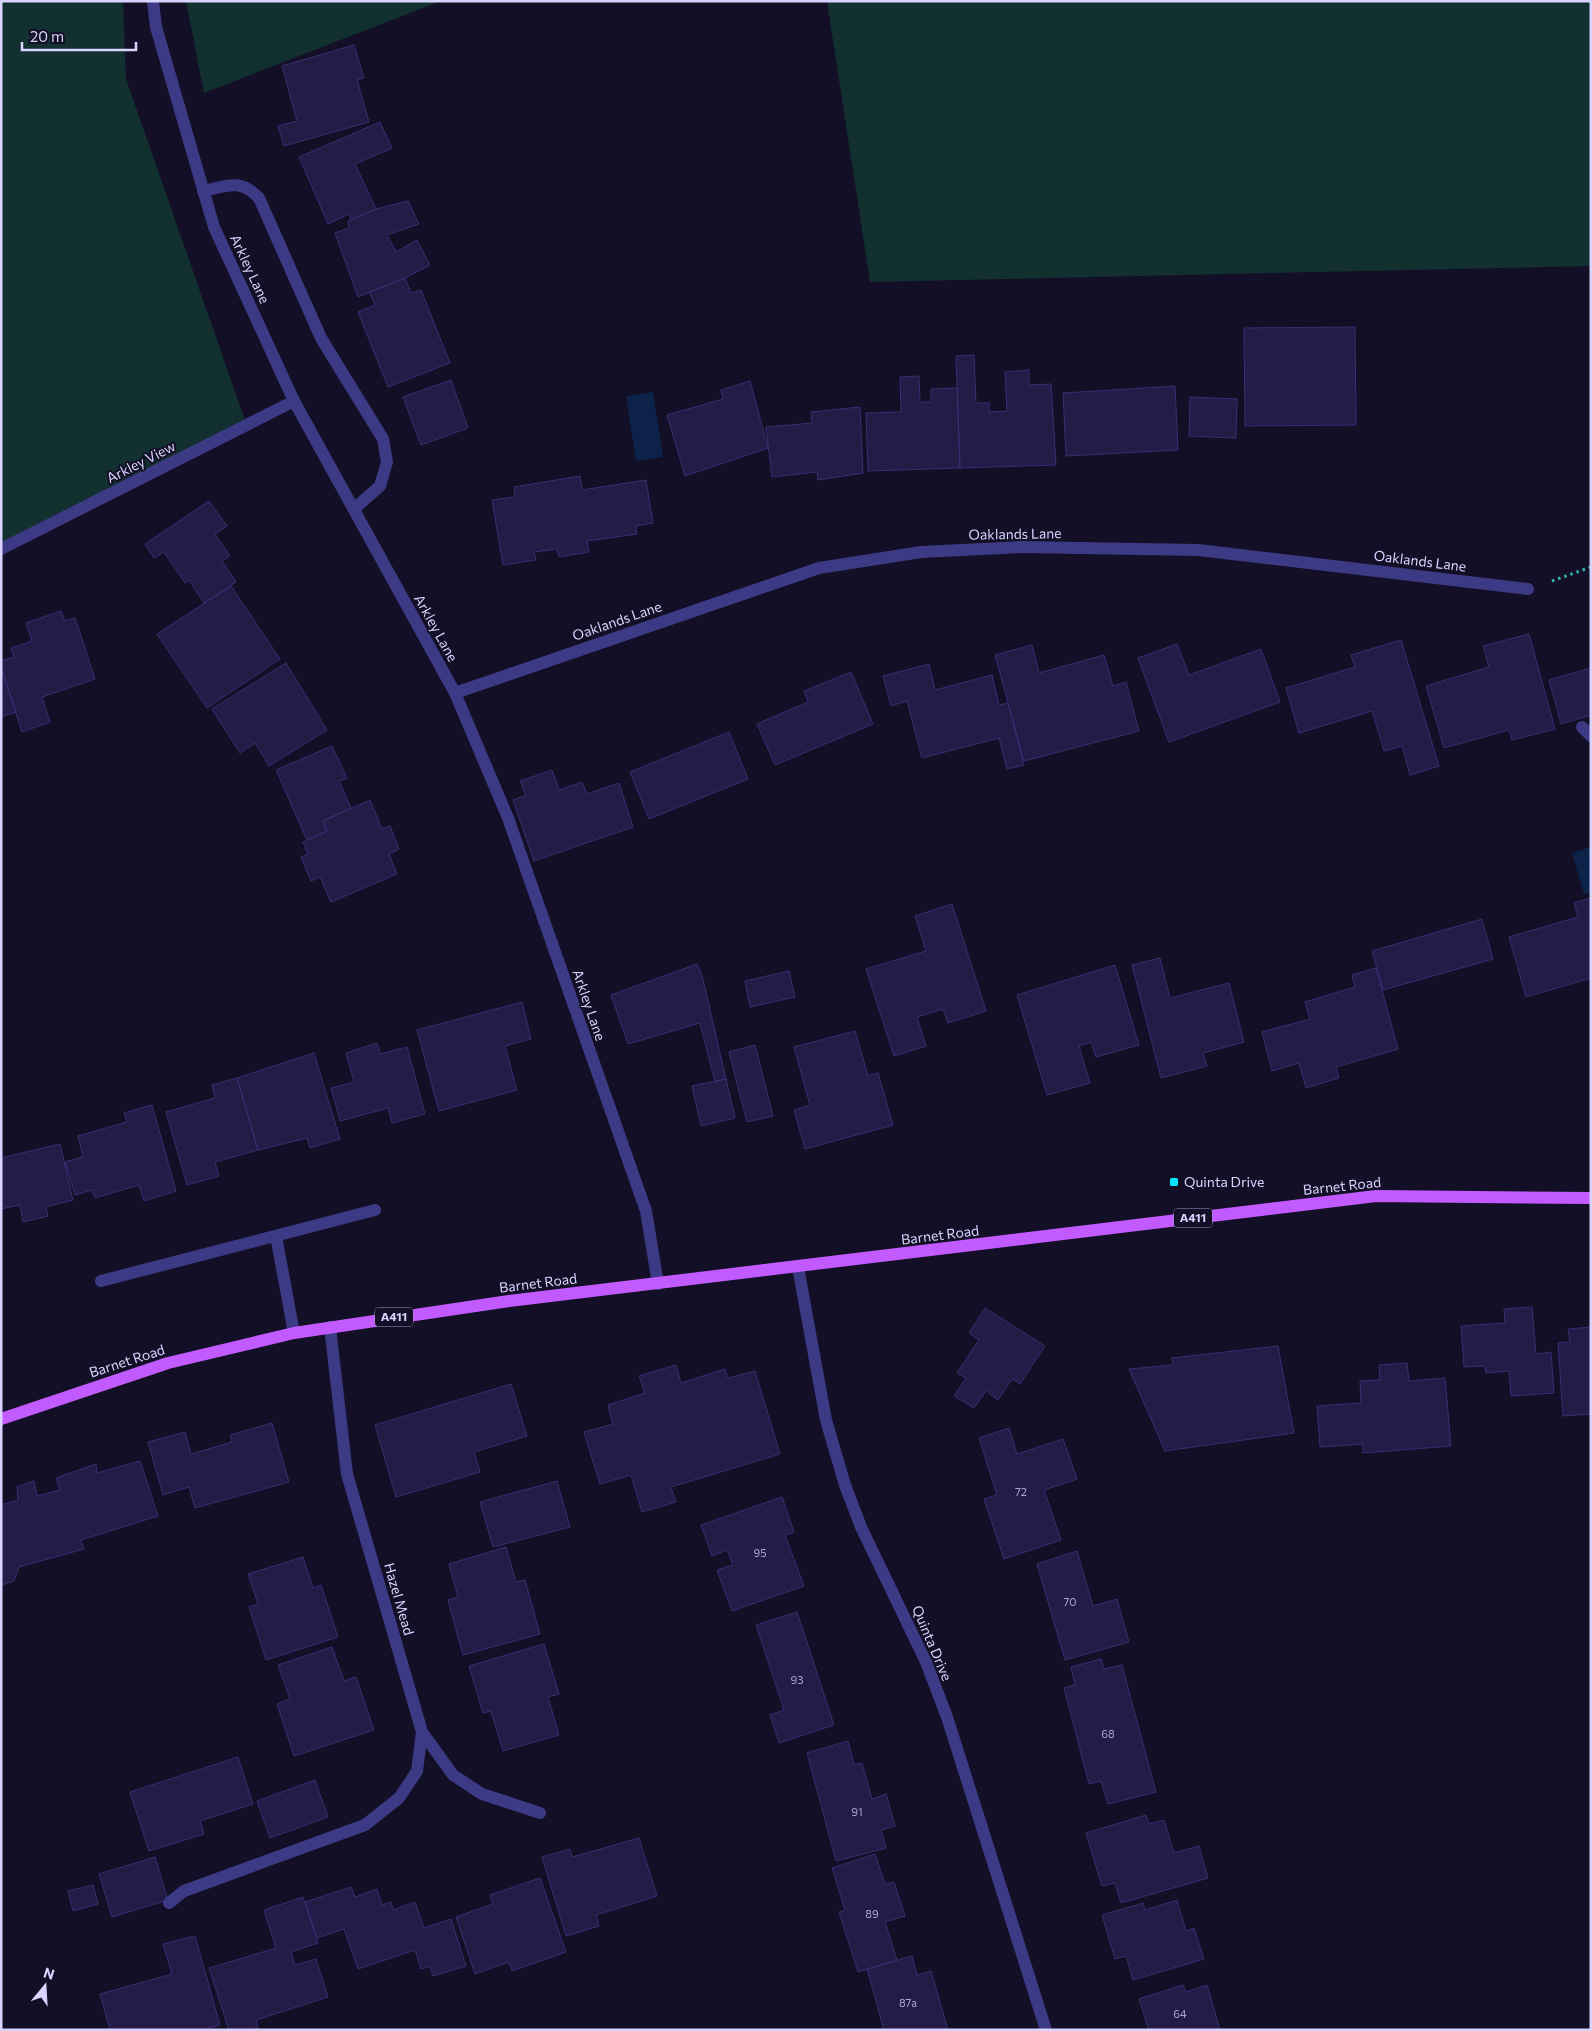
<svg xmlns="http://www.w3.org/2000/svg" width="1592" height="2031" font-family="Commissioner,sans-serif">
<rect width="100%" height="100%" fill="#130f26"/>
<path fill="#12302f" d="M 1,1 L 123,1 L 126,79 L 247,426 L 1,548 Z
M 186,1 L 441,1 L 204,93 Z
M 827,1 L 1591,1 L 1591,266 L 870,282 Z"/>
<path fill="#0c2248" d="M 653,392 L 663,457 L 636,461 L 626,396 Z
M 1591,847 L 1591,892 L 1584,894 L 1572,853 Z"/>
<path fill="#241b47" stroke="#3b2d73" d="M 354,45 L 364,78 L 357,80 L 369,122 L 284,146 L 278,126 L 297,121 L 282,66 Z
M 380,122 L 392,148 L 355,164 L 376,209 L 351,220 L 349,214 L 328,224 L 299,157 Z
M 408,201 L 419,224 L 387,235 L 396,252 L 417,240 L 430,265 L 405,278 L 358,297 L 335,233 L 349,228 L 348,221 L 376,209 Z
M 405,278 L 411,293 L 421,290 L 450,363 L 388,387 L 358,312 L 375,305 L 369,292 Z
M 1355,327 L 1356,425 L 1245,426 L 1244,328 Z
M 974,355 L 976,403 L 989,403 L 989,412 L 1007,411 L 1005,372 L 1029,370 L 1029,385 L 1051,384 L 1056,465 L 960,468 L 956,356 Z
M 919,376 L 920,402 L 931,402 L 931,389 L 957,388 L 960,468 L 868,471 L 866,413 L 901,412 L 900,377 Z
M 451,380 L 468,428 L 421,445 L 403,397 Z
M 750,381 L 768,448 L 685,476 L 667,415 L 723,399 L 721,390 Z
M 1175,386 L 1178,450 L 1066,456 L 1063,393 Z
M 1190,397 L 1237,399 L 1236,438 L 1189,436 Z
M 860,407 L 863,473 L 818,480 L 817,472 L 772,477 L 766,427 L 812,423 L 811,412 Z
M 580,476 L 582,490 L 646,480 L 653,523 L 636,526 L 637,534 L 587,541 L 589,552 L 559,557 L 557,549 L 534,552 L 536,560 L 503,565 L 492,500 L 515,497 L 514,487 Z
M 209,501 L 227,526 L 215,534 L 230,556 L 222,561 L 236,582 L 204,603 L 189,580 L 185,583 L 164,552 L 154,558 L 145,544 Z
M 231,586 L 280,659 L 207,708 L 157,634 Z
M 61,611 L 65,621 L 75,618 L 95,679 L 42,697 L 50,722 L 22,732 L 1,668 L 1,661 L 14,657 L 11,648 L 32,641 L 26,623 Z
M 1529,634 L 1555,729 L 1512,740 L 1509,730 L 1444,748 L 1426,686 L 1489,667 L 1483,646 Z
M 1401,640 L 1439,766 L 1410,775 L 1402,746 L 1384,751 L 1372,711 L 1299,733 L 1286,688 L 1355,667 L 1351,655 Z
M 1177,644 L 1189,675 L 1261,649 L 1280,702 L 1169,742 L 1138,658 Z
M 1032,645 L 1039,673 L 1104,655 L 1113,686 L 1126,682 L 1139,731 L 1024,761 L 995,655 Z
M 286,663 L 327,730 L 269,766 L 255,743 L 240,753 L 212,709 Z
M 929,664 L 935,690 L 992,675 L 999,705 L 1008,703 L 1024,765 L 1007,769 L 999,738 L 922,758 L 907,701 L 891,706 L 883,676 Z
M 1,668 L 16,712 L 1,717 Z
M 1591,668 L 1591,715 L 1561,724 L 1549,680 Z
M 851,672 L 873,724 L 775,765 L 757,724 L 808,702 L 804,691 Z
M 729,732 L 748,779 L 649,819 L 630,772 Z
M 332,746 L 347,778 L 339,781 L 351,808 L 323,821 L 327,831 L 307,840 L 276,770 Z
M 552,770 L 559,790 L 582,782 L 587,794 L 619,783 L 633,827 L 534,861 L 513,800 L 526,795 L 520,781 Z
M 370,800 L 382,829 L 390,826 L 399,849 L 389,854 L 397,874 L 331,902 L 320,877 L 311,881 L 301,857 L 308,854 L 303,842 L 327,831 L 323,821 Z
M 1591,898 L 1591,978 L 1526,997 L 1509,937 L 1578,917 L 1574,903 Z
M 952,904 L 986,1011 L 948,1023 L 943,1009 L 917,1017 L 926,1046 L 894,1056 L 866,969 L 926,951 L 915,916 Z
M 1482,919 L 1493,959 L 1383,990 L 1372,951 Z
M 1160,958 L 1170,998 L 1229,983 L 1244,1042 L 1203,1053 L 1207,1066 L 1161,1078 L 1132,965 Z
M 697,964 L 702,975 L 726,1079 L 715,1082 L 700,1023 L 628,1044 L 611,995 Z
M 1115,965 L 1139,1045 L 1096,1057 L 1091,1042 L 1079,1046 L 1090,1083 L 1047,1095 L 1017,995 Z
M 1376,968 L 1398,1049 L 1336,1067 L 1339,1078 L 1306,1088 L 1299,1063 L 1272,1071 L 1262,1032 L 1310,1019 L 1305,1002 L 1355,987 L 1352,975 Z
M 789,971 L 795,997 L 750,1007 L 745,981 Z
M 522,1002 L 531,1039 L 505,1046 L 517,1090 L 439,1111 L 417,1030 Z
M 855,1031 L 868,1076 L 878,1073 L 893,1125 L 805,1149 L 794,1110 L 810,1105 L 794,1047 Z
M 377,1043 L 380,1054 L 407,1047 L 425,1114 L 392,1123 L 388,1108 L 340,1121 L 331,1088 L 354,1082 L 346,1053 Z
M 755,1045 L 773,1116 L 747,1122 L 729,1052 Z
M 314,1053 L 340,1139 L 310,1148 L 307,1138 L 258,1150 L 237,1078 Z
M 237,1078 L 258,1150 L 215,1162 L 219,1176 L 187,1185 L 166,1112 L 215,1098 L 212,1085 Z
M 726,1079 L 735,1118 L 701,1126 L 692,1086 Z
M 152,1105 L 176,1191 L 144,1201 L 139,1185 L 95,1198 L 92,1190 L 75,1195 L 65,1162 L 83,1157 L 78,1136 L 127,1122 L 124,1113 Z
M 60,1144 L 73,1200 L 46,1207 L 48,1216 L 23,1222 L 20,1205 L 1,1209 L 1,1158 Z
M 1532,1307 L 1536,1354 L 1551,1352 L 1554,1393 L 1511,1396 L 1509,1371 L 1486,1373 L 1485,1366 L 1464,1367 L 1461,1326 L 1505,1323 L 1504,1309 Z
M 985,1308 L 1045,1346 L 1020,1384 L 1012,1379 L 998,1400 L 986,1391 L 974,1408 L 954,1396 L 966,1378 L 957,1373 L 979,1340 L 969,1333 Z
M 1591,1327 L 1591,1414 L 1563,1416 L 1558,1343 L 1570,1342 L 1568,1329 Z
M 1278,1346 L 1294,1433 L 1165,1451 L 1129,1369 L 1173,1365 L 1172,1358 Z
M 1407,1363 L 1409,1381 L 1445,1378 L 1451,1446 L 1363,1453 L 1363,1444 L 1320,1447 L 1317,1406 L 1361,1403 L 1360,1381 L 1380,1380 L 1379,1365 Z
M 676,1365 L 681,1383 L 725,1369 L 728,1378 L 755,1371 L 780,1454 L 671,1487 L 676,1502 L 642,1512 L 631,1475 L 600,1484 L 584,1432 L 613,1424 L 608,1405 L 645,1393 L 639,1376 Z
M 511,1384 L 527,1436 L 474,1452 L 480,1472 L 396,1497 L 375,1425 Z
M 272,1423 L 289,1482 L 195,1508 L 189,1487 L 163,1495 L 148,1442 L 185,1432 L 191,1454 L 232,1442 L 230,1435 Z
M 1009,1428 L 1017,1454 L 1063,1439 L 1077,1479 L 1044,1490 L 1061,1540 L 1004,1559 L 984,1499 L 997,1495 L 979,1438 Z
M 140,1461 L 158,1516 L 81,1540 L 84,1549 L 19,1567 L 14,1581 L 1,1585 L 1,1505 L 18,1500 L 17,1487 L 34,1481 L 37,1496 L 60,1490 L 56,1478 L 96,1464 L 97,1473 Z
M 557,1481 L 570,1527 L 493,1547 L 480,1502 Z
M 782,1497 L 794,1532 L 785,1535 L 804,1586 L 732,1611 L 717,1570 L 733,1565 L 727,1550 L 712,1556 L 701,1525 Z
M 506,1547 L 516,1582 L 525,1580 L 540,1634 L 463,1655 L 448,1600 L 458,1597 L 449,1564 Z
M 1077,1551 L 1093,1606 L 1117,1599 L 1129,1642 L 1065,1660 L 1037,1564 Z
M 303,1557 L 313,1588 L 321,1585 L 338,1637 L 266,1660 L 249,1607 L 258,1604 L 248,1574 Z
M 797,1612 L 834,1725 L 779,1743 L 770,1715 L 784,1710 L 756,1625 Z
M 544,1644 L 559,1694 L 548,1697 L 559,1735 L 503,1751 L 491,1711 L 483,1713 L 469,1666 Z
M 332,1647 L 344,1681 L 356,1677 L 374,1730 L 294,1756 L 277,1704 L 290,1699 L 278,1665 Z
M 1101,1659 L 1104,1669 L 1122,1665 L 1156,1792 L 1108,1804 L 1101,1781 L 1089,1784 L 1064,1688 L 1075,1685 L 1071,1667 Z
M 848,1741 L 854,1765 L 862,1763 L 872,1799 L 886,1794 L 895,1826 L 881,1830 L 886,1848 L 836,1861 L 807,1753 Z
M 238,1757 L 253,1804 L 200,1821 L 204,1834 L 149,1851 L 130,1792 Z
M 315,1780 L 328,1817 L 270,1838 L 257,1801 Z
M 1146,1815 L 1149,1824 L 1164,1820 L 1174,1853 L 1199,1846 L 1208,1878 L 1121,1903 L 1115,1883 L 1102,1886 L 1086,1833 Z
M 639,1838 L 657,1896 L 596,1915 L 599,1926 L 566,1936 L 542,1857 L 570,1849 L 572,1857 Z
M 875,1854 L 885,1884 L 894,1882 L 905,1916 L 885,1922 L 897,1960 L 858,1972 L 839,1912 L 845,1910 L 832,1868 Z
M 155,1857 L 168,1900 L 112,1917 L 99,1874 Z
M 540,1878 L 566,1952 L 512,1971 L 509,1962 L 475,1974 L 456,1917 L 493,1904 L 490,1895 Z
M 93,1885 L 98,1904 L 73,1911 L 68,1891 Z
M 351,1887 L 355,1897 L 377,1889 L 382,1905 L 391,1902 L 393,1910 L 415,1902 L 424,1928 L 451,1919 L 466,1966 L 433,1976 L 430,1966 L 421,1969 L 415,1950 L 358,1969 L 344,1929 L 317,1938 L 305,1902 Z
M 303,1897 L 318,1943 L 291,1952 L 295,1965 L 316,1959 L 328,1997 L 256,2020 L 258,2028 L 252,2030 L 229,2030 L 209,1968 L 276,1948 L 264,1910 Z
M 1177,1900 L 1186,1931 L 1194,1928 L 1204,1959 L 1133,1980 L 1126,1956 L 1115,1959 L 1102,1915 L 1143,1903 L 1145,1910 Z
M 195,1936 L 220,2025 L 209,2028 L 209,2030 L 110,2030 L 100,1994 L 172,1974 L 163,1944 Z
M 912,1956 L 917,1975 L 931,1971 L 948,2030 L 884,2030 L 867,1969 Z
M 1183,1985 L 1186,1992 L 1207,1985 L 1220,2030 L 1149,2030 L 1139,1999 Z"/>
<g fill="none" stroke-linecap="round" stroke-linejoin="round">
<path stroke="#2fb8b0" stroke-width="3" stroke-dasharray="2.5 4" stroke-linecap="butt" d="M 1552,581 L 1591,567"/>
<path stroke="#3d3a85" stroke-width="12" d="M 203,191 C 227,186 240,178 259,198 L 321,338 L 383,439 L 387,462 L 380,486 L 354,509
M 1582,727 L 1591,736"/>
<path stroke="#3d3a85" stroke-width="12" d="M 153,1 L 156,27 L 214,227 L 294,401 L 455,693 L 508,818 L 646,1211 L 658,1284
M 1,549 L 294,401
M 455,693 L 819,568 L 921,552 L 1021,547 L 1198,550 L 1528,589
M 276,1236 L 294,1333
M 101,1281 L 375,1210
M 330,1327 L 347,1474 L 422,1732 L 453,1775 L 482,1794 L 540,1813
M 169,1903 L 184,1891 L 365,1825 L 399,1798 L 417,1771 L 422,1732"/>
<path stroke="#3d3a85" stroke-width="12" d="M 798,1267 L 826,1420 L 845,1485 L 861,1527 L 926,1662 L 947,1717 L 1046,2030"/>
<path stroke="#c25bff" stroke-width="12" d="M 1,1419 L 168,1363 L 294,1333 L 509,1301 L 1376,1196 L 1591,1198"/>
</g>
<rect fill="#00e5ff" stroke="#130f26" stroke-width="2" x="1169" y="1177" width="10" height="10" rx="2.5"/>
<g text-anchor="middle" stroke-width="4" stroke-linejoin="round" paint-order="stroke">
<g font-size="11" fill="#aca6d1">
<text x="1021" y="1496">72</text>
<text x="760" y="1557">95</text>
<text x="1070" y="1606">70</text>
<text x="797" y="1684">93</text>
<text x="1108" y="1738">68</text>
<text x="857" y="1816">91</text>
<text x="872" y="1918">89</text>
<text x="908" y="2007">87a</text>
<text x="1180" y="2018">64</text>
</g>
<g fill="#130f26" stroke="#9e99be" stroke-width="1">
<rect x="1174" y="1208.5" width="38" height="19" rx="4"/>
<rect x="375" y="1307.5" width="38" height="19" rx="4"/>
</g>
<g font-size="12" font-weight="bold" fill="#d9d4ff">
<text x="1193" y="1222">A411</text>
<text x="394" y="1321">A411</text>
</g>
<g font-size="14" fill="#d9d4ff" stroke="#130f26">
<text transform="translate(250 269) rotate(65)" y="5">Arkley Lane</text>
<text transform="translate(141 462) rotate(-27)" y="5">Arkley View</text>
<text transform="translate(1015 534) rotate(-1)" y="5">Oaklands Lane</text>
<text transform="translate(1420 561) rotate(7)" y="5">Oaklands Lane</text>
<text transform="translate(617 621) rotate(-19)" y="5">Oaklands Lane</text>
<text transform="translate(436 628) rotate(61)" y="5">Arkley Lane</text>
<text transform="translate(589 1005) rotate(71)" y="5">Arkley Lane</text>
<text transform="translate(1342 1186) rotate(-6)" y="5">Barnet Road</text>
<text transform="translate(940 1235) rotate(-7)" y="5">Barnet Road</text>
<text transform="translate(538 1283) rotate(-7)" y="5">Barnet Road</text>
<text transform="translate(127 1361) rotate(-18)" y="5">Barnet Road</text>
<text transform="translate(399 1599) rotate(74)" y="5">Hazel Mead</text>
<text transform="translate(932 1643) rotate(67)" y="5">Quinta Drive</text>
</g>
<g font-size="14" fill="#d9d4ff" stroke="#130f26" text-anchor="start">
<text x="1184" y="1187">Quinta Drive</text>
</g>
</g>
<rect width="1592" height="2031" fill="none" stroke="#d9d4ff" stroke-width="5"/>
<g transform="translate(45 1986) rotate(18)" stroke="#130f26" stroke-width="4" paint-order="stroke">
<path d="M0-4L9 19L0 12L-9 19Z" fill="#d9d4ff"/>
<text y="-8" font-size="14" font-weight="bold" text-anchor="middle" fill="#d9d4ff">N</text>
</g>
<path d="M22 42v8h114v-8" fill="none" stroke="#d9d4ff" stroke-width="2.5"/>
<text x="30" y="42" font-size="15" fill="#d9d4ff" stroke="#130f26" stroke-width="4" paint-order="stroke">20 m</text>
</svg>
